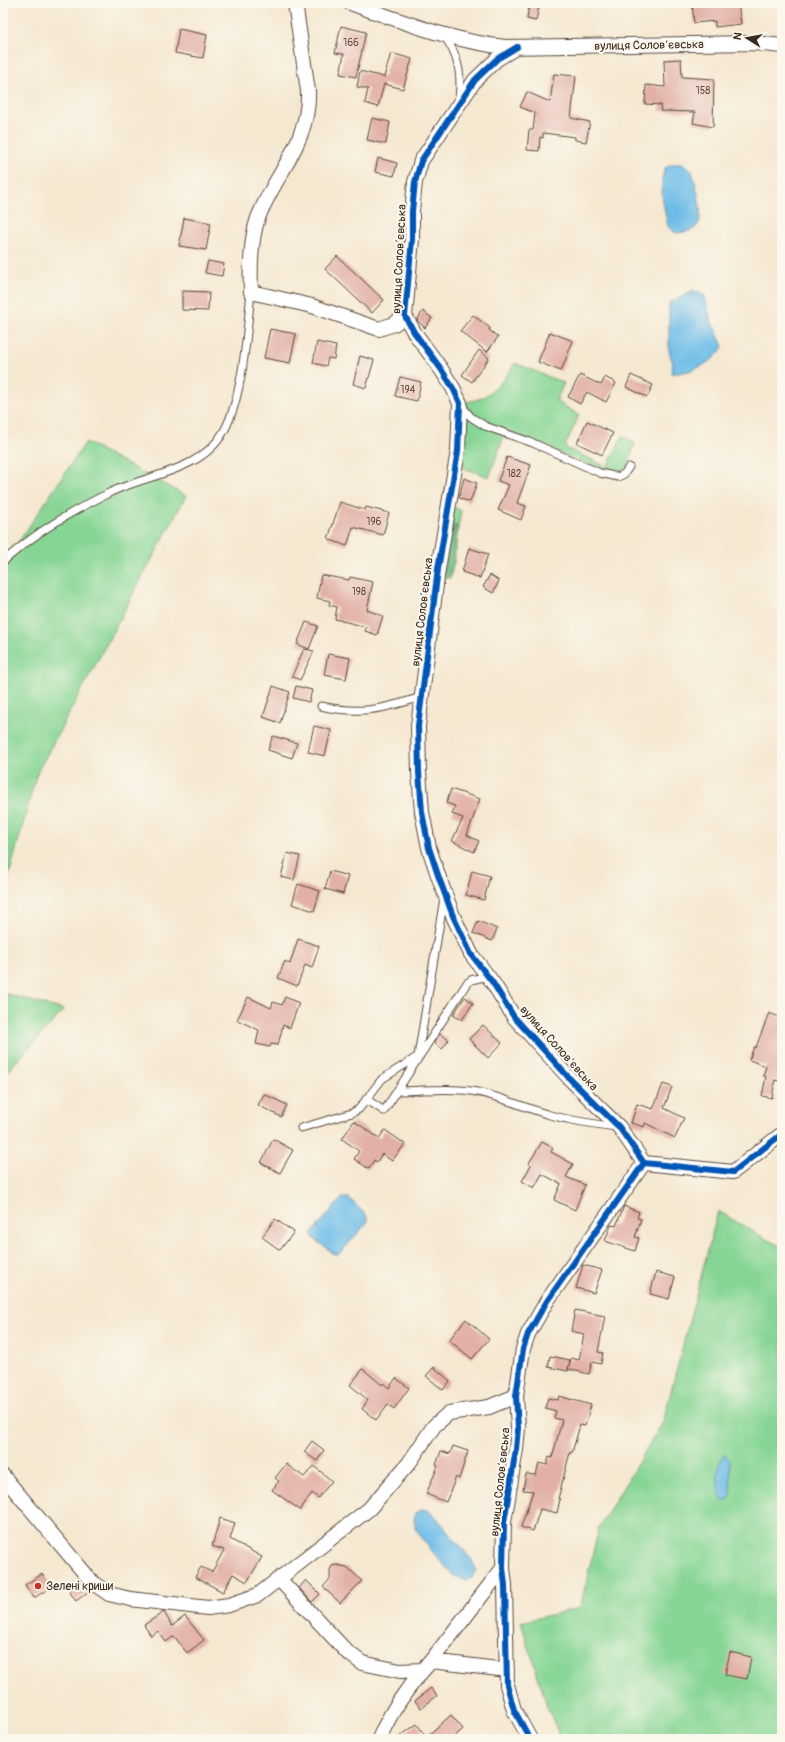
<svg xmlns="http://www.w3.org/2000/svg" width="785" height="1742" font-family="Pangolin,sans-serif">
<rect width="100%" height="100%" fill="#fbf7ec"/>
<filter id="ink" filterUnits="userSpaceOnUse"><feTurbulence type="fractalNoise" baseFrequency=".025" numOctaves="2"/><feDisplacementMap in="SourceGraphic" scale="8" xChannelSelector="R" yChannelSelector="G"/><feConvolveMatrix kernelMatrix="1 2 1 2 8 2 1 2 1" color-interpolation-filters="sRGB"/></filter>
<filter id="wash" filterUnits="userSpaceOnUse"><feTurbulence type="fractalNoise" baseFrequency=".012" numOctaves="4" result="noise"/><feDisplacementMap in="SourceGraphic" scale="16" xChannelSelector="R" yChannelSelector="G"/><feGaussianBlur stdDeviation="0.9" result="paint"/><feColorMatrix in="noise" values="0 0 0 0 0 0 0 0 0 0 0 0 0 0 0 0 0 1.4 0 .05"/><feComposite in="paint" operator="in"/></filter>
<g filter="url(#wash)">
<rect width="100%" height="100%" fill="#f5e8d1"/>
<path fill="#86d594" stroke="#608059" d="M 515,363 L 564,383 L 556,401 L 579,415 L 566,444 L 565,447 L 566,448 L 607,467 L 623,436 L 635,443 C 630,457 629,475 611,474 L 487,423 L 473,414 L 465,406 L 466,402 C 490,399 502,383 515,363 Z
M 466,415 L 504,436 L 489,477 L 461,467 Z
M 86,442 L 186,496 L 37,773 L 3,897 L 3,565 Z
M 454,507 L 461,511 L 458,528 L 454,525 L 450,528 Z
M 3,993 L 64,1010 L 3,1076 Z
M 718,1211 L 764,1238 L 782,1247 L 782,1739 L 561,1739 L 548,1709 L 521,1622 L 580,1608 L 599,1527 L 663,1422 Z"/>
<path fill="#6cb67e" stroke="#54704e" d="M 454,525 L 458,528 L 454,563 L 450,578 L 442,578 L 450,528 Z"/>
<path fill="#6ebde8" stroke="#547483" d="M 673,164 L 684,164 L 692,171 C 695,182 704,213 699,223 C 696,229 690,231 684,232 C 676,234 672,232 668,226 C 664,208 658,185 665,168 Z
M 694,291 L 700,292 L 705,296 L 710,318 L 723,346 C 717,362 687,375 671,373 L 673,364 L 669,351 L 669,303 Z
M 342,1198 L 349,1198 L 367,1216 L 367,1223 L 338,1255 L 333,1253 L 313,1238 L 312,1233 Z
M 725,1455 L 730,1460 L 731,1494 L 729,1499 L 726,1501 L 722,1500 C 717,1492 715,1460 725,1455 Z
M 423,1509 L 430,1511 L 437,1518 L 447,1531 L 472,1560 L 476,1570 L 472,1577 L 464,1580 L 453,1575 L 431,1550 L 417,1531 L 414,1520 L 415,1513 Z"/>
<g id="blocks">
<path fill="#e2b0a7" d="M 692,3 L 738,3 L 741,24 L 715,27 L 715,21 L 694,23 Z
M 529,5 L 539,6 L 536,21 L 527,19 Z
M 341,26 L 366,32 L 356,77 L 340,74 L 344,54 L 335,53 Z
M 179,29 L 207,35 L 203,58 L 175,53 Z
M 391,53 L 412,59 L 403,89 L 384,84 L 378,107 L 365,103 L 368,89 L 357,87 L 360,71 L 384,77 Z
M 681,59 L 682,77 L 714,79 L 713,127 L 693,123 L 695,112 L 660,111 L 661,105 L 645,104 L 646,85 L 665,87 L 664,60 Z
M 554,74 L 576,76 L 571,118 L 590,122 L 586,142 L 575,140 L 575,137 L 543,133 L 543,138 L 540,137 L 539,151 L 527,150 L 529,130 L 533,130 L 535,113 L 520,107 L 527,92 L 550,102 Z
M 372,118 L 390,122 L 386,144 L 367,140 Z
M 378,158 L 397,163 L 394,176 L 375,172 Z
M 184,218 L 211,223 L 206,250 L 179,246 Z
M 337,256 L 384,300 L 372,313 L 325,269 Z
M 208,261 L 224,264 L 222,276 L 205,273 Z
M 182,291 L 209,292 L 208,311 L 182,310 Z
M 423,311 L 432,318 L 425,328 L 417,320 Z
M 473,315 L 490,328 L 489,330 L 498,337 L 487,352 L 460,331 Z
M 270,329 L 296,334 L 290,363 L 264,358 Z
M 550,332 L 573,341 L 561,371 L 538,362 Z
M 317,342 L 336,346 L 334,359 L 328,358 L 326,366 L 313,363 Z
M 479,350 L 489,358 L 472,382 L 462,375 Z
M 360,356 L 374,360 L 366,388 L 353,384 Z
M 580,375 L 601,385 L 605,377 L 616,383 L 606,402 L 587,392 L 580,404 L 568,397 Z
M 631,375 L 653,385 L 647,397 L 626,387 Z
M 400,377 L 421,382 L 417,401 L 395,396 Z
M 587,421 L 613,433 L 602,455 L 577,443 Z
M 507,457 L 531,465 L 517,503 L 526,506 L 521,520 L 498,510 L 509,485 L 498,481 Z
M 464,478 L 477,483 L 470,502 L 459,498 Z
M 340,502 L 365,510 L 366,507 L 389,513 L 383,535 L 353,527 L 347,546 L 328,539 Z
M 469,548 L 488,554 L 480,578 L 462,572 Z
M 321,575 L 349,580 L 350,577 L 373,582 L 367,610 L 383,616 L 377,635 L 365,631 L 366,627 L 335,619 L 337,607 L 329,605 L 330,601 L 317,598 Z
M 490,575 L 499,581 L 493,593 L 483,587 Z
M 306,622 L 318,626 L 309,649 L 297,644 Z
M 304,649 L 314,651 L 300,680 L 292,676 Z
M 328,654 L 350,658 L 346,679 L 324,675 Z
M 273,686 L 290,692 L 280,723 L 263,717 Z
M 296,686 L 312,690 L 309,702 L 293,698 Z
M 314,726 L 331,730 L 325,756 L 308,752 Z
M 273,736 L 297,743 L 292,758 L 268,750 Z
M 451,789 L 480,799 L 467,835 L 479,841 L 474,852 L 452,841 L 463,818 L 452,814 L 455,806 L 446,803 Z
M 287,853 L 300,856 L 294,880 L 281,877 Z
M 330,871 L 348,876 L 343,894 L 325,889 Z
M 472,871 L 490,876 L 484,900 L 466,895 Z
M 298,884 L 320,891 L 314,911 L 292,904 Z
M 478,921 L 497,929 L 492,941 L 473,933 Z
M 298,939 L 319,946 L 312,968 L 305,965 L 297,986 L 278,978 L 285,961 L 290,964 Z
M 248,997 L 271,1008 L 273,1002 L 282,1005 L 285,997 L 299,1003 L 290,1028 L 283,1025 L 278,1045 L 271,1044 L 270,1047 L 256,1044 L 259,1030 L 237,1020 Z
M 465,997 L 473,1003 L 462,1020 L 453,1015 Z
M 769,1013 L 782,1018 L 782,1082 L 775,1080 L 772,1098 L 762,1096 L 766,1076 L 763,1076 L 766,1066 L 749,1060 L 754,1047 L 756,1047 Z
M 483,1025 L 502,1043 L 488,1058 L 469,1039 Z
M 440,1034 L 449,1040 L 442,1049 L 434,1043 Z
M 663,1084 L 672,1087 L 664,1108 L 684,1118 L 675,1138 L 645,1123 L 644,1127 L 631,1123 L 637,1104 L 653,1109 Z
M 264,1094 L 287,1105 L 281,1117 L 258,1105 Z
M 354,1121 L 379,1138 L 385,1130 L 405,1144 L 392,1161 L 382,1154 L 377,1162 L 374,1160 L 369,1169 L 354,1159 L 359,1151 L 342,1139 Z
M 273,1139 L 293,1150 L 280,1173 L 261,1163 Z
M 542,1142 L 553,1148 L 551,1152 L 573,1164 L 566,1177 L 585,1185 L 575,1210 L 554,1200 L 561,1184 L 542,1174 L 534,1188 L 522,1181 L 531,1165 L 529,1163 Z
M 624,1206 L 639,1212 L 637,1218 L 641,1219 L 635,1237 L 639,1238 L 635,1251 L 605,1241 L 611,1225 L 616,1226 Z
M 275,1219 L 294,1232 L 280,1250 L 262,1237 Z
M 583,1265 L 602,1270 L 594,1293 L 576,1288 Z
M 656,1272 L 675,1277 L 669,1299 L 650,1294 Z
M 575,1310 L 605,1316 L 598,1352 L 603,1353 L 601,1364 L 592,1362 L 589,1374 L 568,1369 L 571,1358 L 579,1360 L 584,1334 L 571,1331 Z
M 466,1319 L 489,1339 L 472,1359 L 449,1340 Z
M 550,1356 L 570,1360 L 568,1371 L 548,1367 Z
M 434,1367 L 450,1381 L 443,1390 L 426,1376 Z
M 363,1369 L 382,1385 L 383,1383 L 389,1388 L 396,1378 L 409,1388 L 394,1409 L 388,1404 L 376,1420 L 362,1409 L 368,1400 L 350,1385 Z
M 559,1396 L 591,1405 L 585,1426 L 580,1425 L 572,1453 L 570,1452 L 558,1499 L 560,1499 L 557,1513 L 540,1509 L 533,1531 L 521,1527 L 533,1491 L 523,1490 L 526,1474 L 536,1475 L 539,1463 L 547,1465 L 549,1457 L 552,1458 L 562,1420 L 554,1418 L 556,1411 L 545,1408 L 548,1398 L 558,1400 Z
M 312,1441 L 324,1450 L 317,1461 L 304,1452 Z
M 453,1446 L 468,1451 L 459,1479 L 456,1477 L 446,1502 L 426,1494 L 438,1466 L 436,1465 L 441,1451 L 450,1454 Z
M 286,1464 L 304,1477 L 314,1466 L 332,1481 L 318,1498 L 312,1493 L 300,1510 L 272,1490 L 279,1481 L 275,1478 Z
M 220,1518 L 235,1523 L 230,1539 L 262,1557 L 247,1582 L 233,1574 L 223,1592 L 195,1577 L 201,1567 L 212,1572 L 224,1550 L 212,1546 Z
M 336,1565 L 347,1567 L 362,1581 L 340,1603 L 323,1587 L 330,1579 L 330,1570 L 332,1566 Z
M 42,1574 L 51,1587 L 34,1598 L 25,1585 Z
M 306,1580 L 320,1594 L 312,1602 L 299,1588 Z
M 81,1582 L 89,1591 L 76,1601 L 69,1591 Z
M 164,1612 L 172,1626 L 185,1616 L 204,1640 L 187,1653 L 174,1636 L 166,1642 L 158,1631 L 151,1636 L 144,1625 Z
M 730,1652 L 751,1657 L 747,1679 L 725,1675 Z
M 431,1688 L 437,1696 L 421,1708 L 415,1701 Z
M 451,1715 L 463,1729 L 452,1739 L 396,1739 L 417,1724 L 426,1737 Z"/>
</g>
</g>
<g filter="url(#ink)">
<use href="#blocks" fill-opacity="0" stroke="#574639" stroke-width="1"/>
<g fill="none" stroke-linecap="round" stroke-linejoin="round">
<g stroke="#574639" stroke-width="9">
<path id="service" d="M 444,36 C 458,54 462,76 459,98
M 461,405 L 471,417 L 485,426 L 533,443 L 600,473 L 618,477 L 624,474 L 629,467
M 3,562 C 32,535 74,510 109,493 C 147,474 202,472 224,431 C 243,397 247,331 251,292
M 321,706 C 360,715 384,709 421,697
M 418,1056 L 444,898
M 398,1091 C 422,1091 447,1087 471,1091 C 499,1095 524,1108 550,1115 C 572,1121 594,1124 617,1127
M 366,1099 L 384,1111 L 467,983 L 471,980 L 488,976
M 301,1128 L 352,1113 L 359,1109 L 382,1079 L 420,1055"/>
</g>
<g stroke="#574639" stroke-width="16">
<path id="minor" d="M 295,3 L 308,91 C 310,142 275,174 258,218 C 250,241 250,268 251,292 L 312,306 L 379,329 L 394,324 L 405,316
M 350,3 C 401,21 451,41 505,47 L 755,43 L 782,46
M 517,47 L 497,59 L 475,80 L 421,161 L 415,182 L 412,211 L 412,239 L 405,316 L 414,332 L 441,369 L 453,388 L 460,403 L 458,451 L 438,569 L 418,726 L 419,772 L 422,812 L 429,848 L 439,878 L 453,916 L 471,954 L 493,983 L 514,1017 L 571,1080 L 619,1127 L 644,1163
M 3,1476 L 93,1583 L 109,1594 L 130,1599 L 208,1608 L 229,1605 L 258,1595 L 369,1509 L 409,1463 L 434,1426 L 449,1413 L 489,1407 L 516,1396
M 280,1580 L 347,1652 L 362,1663 L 400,1671 L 423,1670
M 431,1661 L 503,1568
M 379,1739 C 391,1710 410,1684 431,1661 L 507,1670
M 530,1739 L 514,1710 L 507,1685 L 505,1585 L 503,1568 L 504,1522 L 516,1449 L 518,1428 L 516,1396 L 523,1349 L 528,1334 L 547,1301 L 644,1163 L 733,1172 L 782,1134"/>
</g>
<use href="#service" stroke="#fff" stroke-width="7"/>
<use href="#minor" stroke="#fff" stroke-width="14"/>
<g stroke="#fbf7ec" stroke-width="8">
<path id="cycleway" d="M 517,47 L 497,59 L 475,80 L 421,161 L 415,182 L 412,211 L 412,239 L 405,316 L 414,332 L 441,369 L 453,388 L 460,403 L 458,451 L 438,569 L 418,726 L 419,772 L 422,812 L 429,848 L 439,878 L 453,916 L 471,954 L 493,983 L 514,1017 L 571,1080 L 619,1127 L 644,1163
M 530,1739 L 514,1710 L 507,1685 L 505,1585 L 503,1568 L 504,1522 L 516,1449 L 518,1428 L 516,1396 L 523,1349 L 528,1334 L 547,1301 L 644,1163 L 733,1172 L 782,1134"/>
</g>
<use href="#cycleway" stroke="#0057b8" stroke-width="6"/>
</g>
</g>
<circle fill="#c8321e" stroke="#fbf7ec" stroke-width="1.5" cx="38" cy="1586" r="4"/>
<g text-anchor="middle" stroke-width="4" stroke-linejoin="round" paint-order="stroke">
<g font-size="10" fill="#654c40">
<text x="351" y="46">166</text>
<text x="703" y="94">158</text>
<text x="408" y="393">194</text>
<text x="514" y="477">182</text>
<text x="374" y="525">196</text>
<text x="359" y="595">198</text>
</g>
<g font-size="12" fill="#3b2a1e" stroke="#fbf7ec">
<text transform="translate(649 45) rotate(-1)" y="4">вулиця Соловʼєвська</text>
<text transform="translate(399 259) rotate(-87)" y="4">вулиця Соловʼєвська</text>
<text transform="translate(422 612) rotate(-83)" y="4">вулиця Соловʼєвська</text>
<text transform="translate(559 1048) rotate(48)" y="4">вулиця Соловʼєвська</text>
<text transform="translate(500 1482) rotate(-84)" y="4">вулиця Соловʼєвська</text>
</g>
<g font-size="12" fill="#3b2a1e" stroke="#fbf7ec" text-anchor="start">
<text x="46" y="1590">Зелені криши</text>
</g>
</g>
<rect width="785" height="1742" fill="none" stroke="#fbf7ec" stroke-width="16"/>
<g transform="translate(747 38) rotate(281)" stroke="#fbf7ec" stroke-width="3" paint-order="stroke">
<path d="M0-3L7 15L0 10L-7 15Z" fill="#3b2a1e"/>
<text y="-6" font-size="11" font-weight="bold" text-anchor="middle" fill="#3b2a1e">N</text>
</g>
</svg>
